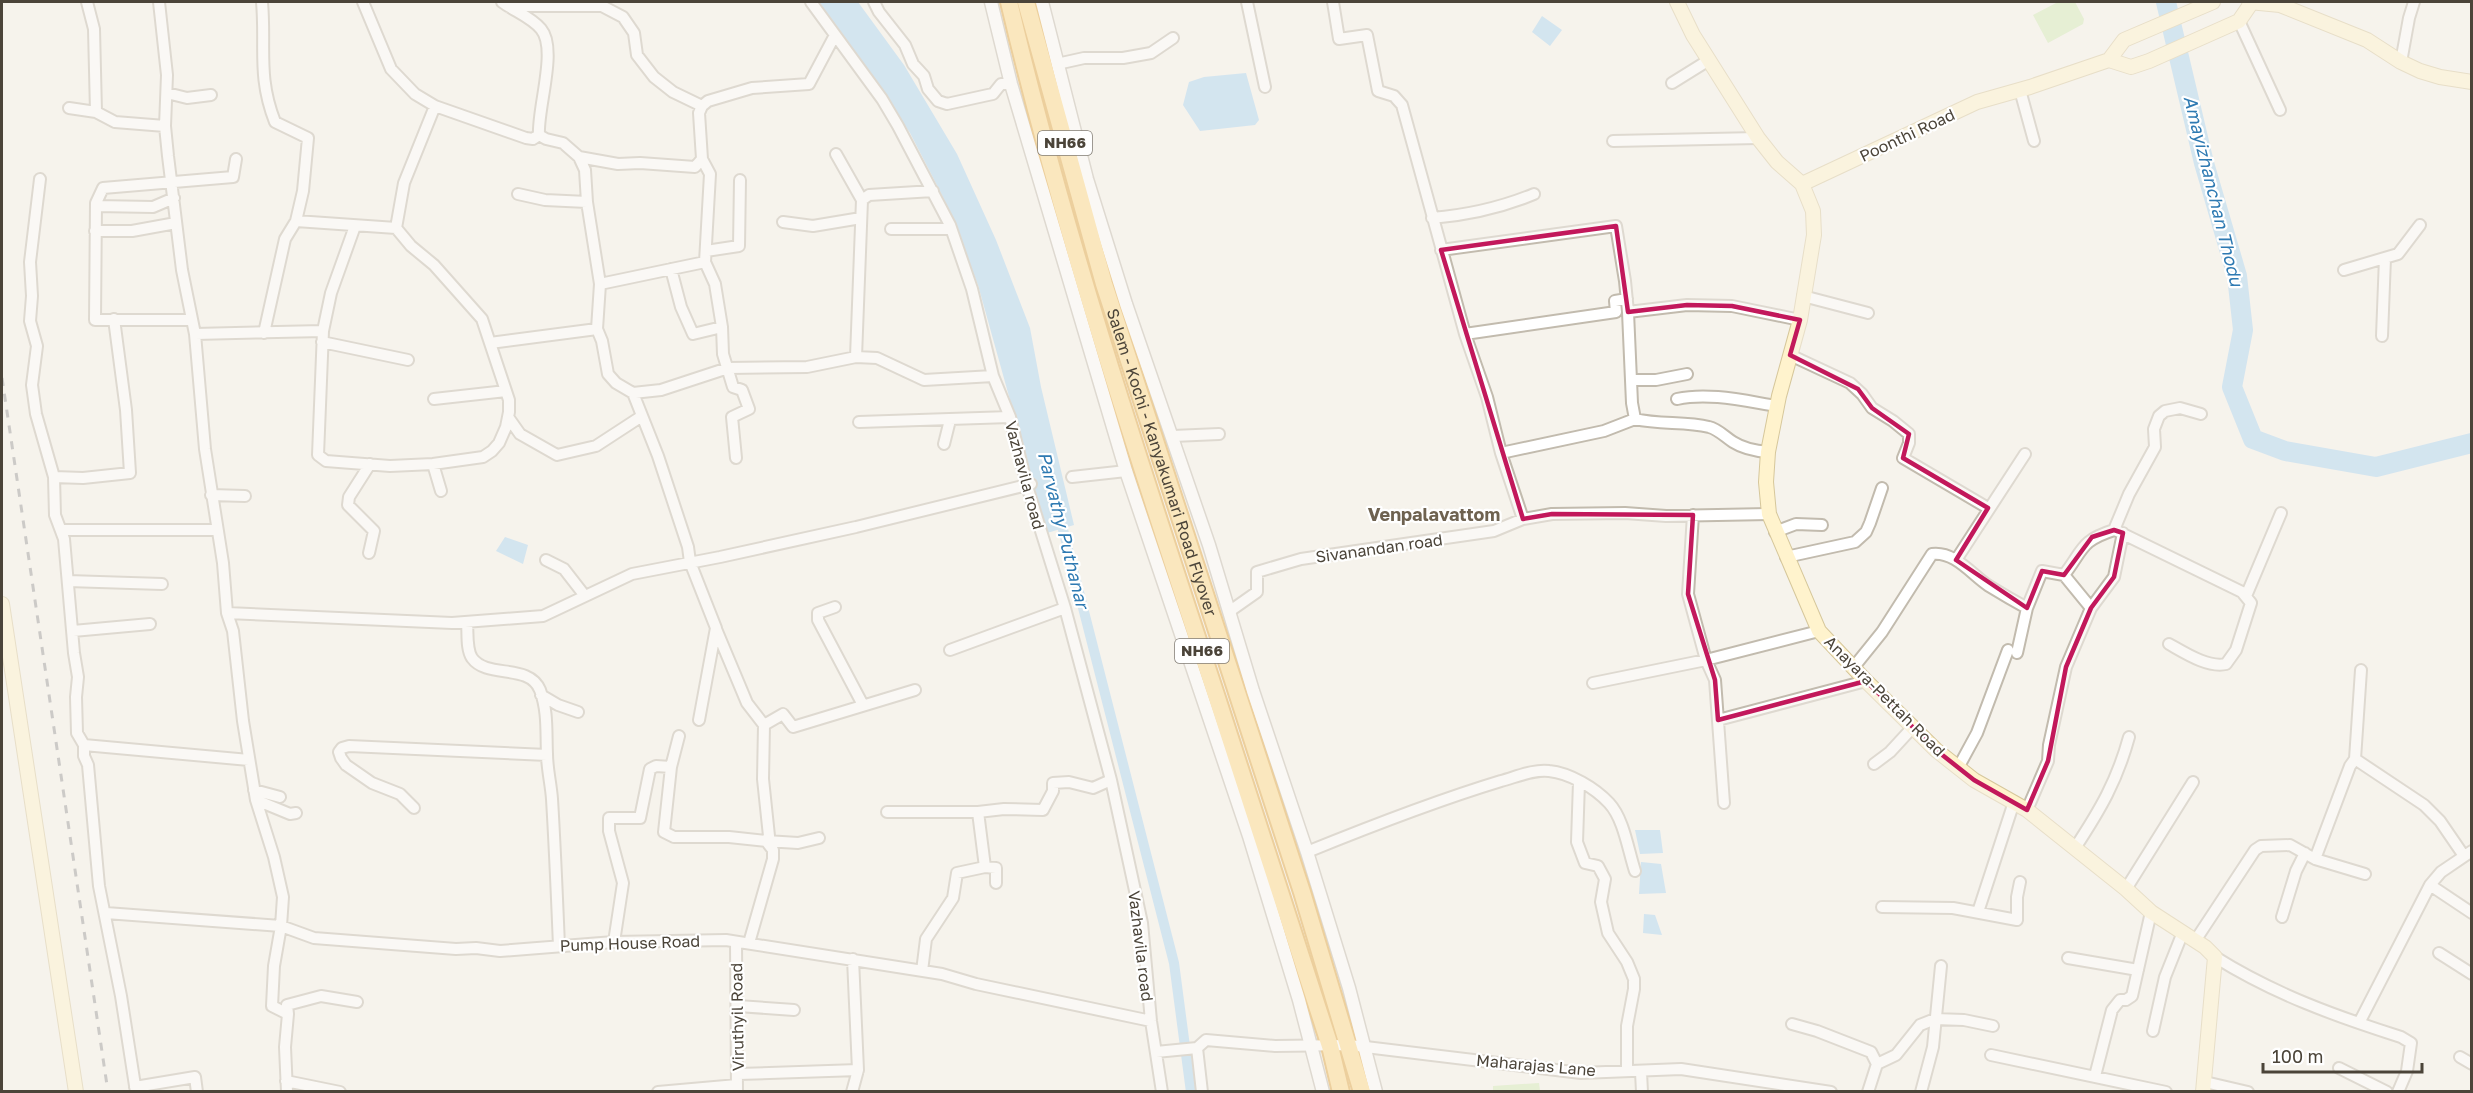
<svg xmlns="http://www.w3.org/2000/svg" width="2473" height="1093" font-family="'Golos Text',sans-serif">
<rect width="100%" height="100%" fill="#f6f3ec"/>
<path fill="#d2eab5" d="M 2058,2 L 2075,2 L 2084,19 L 2083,24 L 2048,43 L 2033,15 Z
M 1539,1083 L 1540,1091 L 1493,1091 L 1493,1086 Z"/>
<path fill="#a9d4f2" d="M 818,2 L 858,2 L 904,65 L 957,154 L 996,240 L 1030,328 L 1041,387 L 1074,525 L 1047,533 L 978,285 L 944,199 L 910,133 Z
M 1542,16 L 1562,30 L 1550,46 L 1532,32 Z
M 1246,73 L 1259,120 L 1255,125 L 1200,131 L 1183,105 L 1189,82 L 1204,77 Z
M 505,537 L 528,545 L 523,564 L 496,551 Z
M 1635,830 L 1660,830 L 1663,853 L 1640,854 Z
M 1641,862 L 1661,864 L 1666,893 L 1639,894 Z
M 1644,914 L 1655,915 L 1662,935 L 1643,933 Z"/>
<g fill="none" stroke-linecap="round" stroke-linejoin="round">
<path stroke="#a9d4f2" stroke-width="10" d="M 1059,514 L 1174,963 L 1191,1092"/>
<path stroke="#a9d4f2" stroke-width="20" d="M 2166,2 L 2204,163 L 2237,276 L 2243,330 L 2232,387 L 2253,439 L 2285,451 L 2376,467 L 2472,443"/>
<g stroke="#c2bbae" stroke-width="14">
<path id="minor" d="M 87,2 L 94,29 L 96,112
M 159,2 L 167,75 L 165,126 L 168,156 L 182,270 L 195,334 L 205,449 L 223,563 L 227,613
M 262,2 C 266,47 257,76 275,122 L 308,138 L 303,191 L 296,221 L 396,228 L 404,183 L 435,106
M 363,2 L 391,69 L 415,94 L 435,106 L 526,138 L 533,139 L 539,135
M 502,2 C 514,11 531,17 541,29 C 558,49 537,109 539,135 L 546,139 L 563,143 L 579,157 L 585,170 L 587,202 L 600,284 L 597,329 L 602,341 L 608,374 L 616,383 L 633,393 L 658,456 L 688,547 L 690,562 L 716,628 L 699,720
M 811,2 L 882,99 L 898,126 L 950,225 L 972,289 L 993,376 L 1010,417 L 1027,486 L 1065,608 L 1111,780 L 1142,923 L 1151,1021 L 1162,1092
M 874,2 L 879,12 L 905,45 L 913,64 L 924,76 L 928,89 L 938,101 L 947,104 L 988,95 L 993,94 L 1001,84 L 1011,84
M 1247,2 L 1265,87
M 1333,2 L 1339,39 L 1367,35 L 1378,91 L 1394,96 L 1402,105 L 1465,334 L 1487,397 L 1501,453 L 1523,519
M 508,6 L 602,6 L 623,17 L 634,33 L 637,55 L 654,77 L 673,92 L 702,106
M 2239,21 L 2280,110
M 2401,62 L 2409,18 L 2414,2
M 1057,64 L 1084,58 L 1123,58 L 1151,53 L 1173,38
M 1672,83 L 1709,60
M 2020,90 L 2034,141
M 167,93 L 187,98 L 211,95
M 69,108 L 96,112 L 115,122 L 165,126
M 1613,141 L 1758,138
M 836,154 L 862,200
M 579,157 L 618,164 L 640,163 L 695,167 L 702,159 L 699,113 L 702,106 L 708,101 L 752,88 L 809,84 L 835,35
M 702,159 L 710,174 L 705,262 L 715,284 L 722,327 L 723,354 L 733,387 L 742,390 L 749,409 L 732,417 L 736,458
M 40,179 L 30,262 L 32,296 L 30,321 L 37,346 L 32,385 L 36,414 L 54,477 L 55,515 L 64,539 L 74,653 L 78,677 L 76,697 L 77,733 L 84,745 L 84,756 L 88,765 L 99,886 L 121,996 L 136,1092
M 518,194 L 545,200 L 587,202
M 96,206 L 153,207 L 174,198
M 1432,218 C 1468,215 1500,208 1534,194
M 783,222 L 813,226 L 861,218
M 396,228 L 411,246 L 434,265 L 482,319 L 490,343 L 597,329
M 891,229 L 951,229
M 95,231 L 132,231 L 176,223
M 1441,250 L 1616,226 L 1625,281 L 1628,312 L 1687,305 L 1732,306 L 1800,320
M 706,251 L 739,246 L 740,180
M 671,269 L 681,307 L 693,334 L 722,327
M 2344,270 L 2398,254 L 2420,225
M 600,284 L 705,262
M 1803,296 L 1868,313
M 1628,312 L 1632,403 L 1635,419 C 1660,425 1685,421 1709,427 C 1718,429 1725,437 1733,442 C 1744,449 1755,451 1768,452
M 191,320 L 95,320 L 96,203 L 103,188 L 233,177 L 236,159
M 323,331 L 331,293 L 355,226
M 264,333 L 285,239 L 296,221
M 195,334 L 323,331 L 318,455 L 326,461 L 390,466 L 433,464 L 483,457 L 492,451 L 499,443 L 506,427 L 509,412 L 509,400 L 490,343
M 1465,334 L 1616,312 L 1615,301 L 1627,299
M 2382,336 L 2385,258
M 322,342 L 408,360
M 1790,355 L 1850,383 L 1862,394 L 1872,408 L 1893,421 L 1909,434 L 1909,443 L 1903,458 L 1988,508
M 856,357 L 862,200 L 869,195 L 933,191
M 1631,380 L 1656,380 L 1687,374
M 633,393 L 661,390 L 728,368 L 807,367 L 856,357 L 877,358 L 924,380 L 993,376
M 434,399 L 506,391
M 1677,399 C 1709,392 1745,401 1777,406
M 508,417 L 520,434 L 557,455 L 596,446 L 642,416
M 859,422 L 1010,417
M 1173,436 L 1219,434
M 944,444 L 950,420
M 1501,453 L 1604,431 L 1635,419
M 433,464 L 441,491
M 54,477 L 83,478 L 130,473 L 126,410 L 114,319
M 1072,477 L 1126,471
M 211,495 L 245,496
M 1693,515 L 1688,594 L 1706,660 L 1715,680 L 1724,803
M 61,530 L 217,530
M 2117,531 L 2242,592 L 2251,603 L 2236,650 L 2226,664 C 2208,668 2185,653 2169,644
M 1775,532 L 1796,524 L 1822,525
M 369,553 L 374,531 L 348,505 L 349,497 L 370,464
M 1786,557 L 1855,542 L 1866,532 L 1870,523 L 1882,488
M 546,560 L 564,569 L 585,596
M 1956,560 L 2025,454
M 2064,575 L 2091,608
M 68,581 L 162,584
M 2246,596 L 2281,513
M 835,607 L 818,613 L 818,620 L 863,705
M 1230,611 L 1257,592 L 1257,572 L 1301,559 L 1494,531 L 1523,519 L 1552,514 L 1625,513 L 1666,516 L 1769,514
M 467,622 C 468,633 466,649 472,658 C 487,679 529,663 540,690 C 548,711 546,732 547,754 C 547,769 551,784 552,799 C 555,848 557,897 559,946
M 716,629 L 747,703 L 764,725
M 73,631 L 150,624
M 950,650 L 1065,608
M 2017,653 L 2027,608
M 1853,668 L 1882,632 L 1932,554 C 1955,551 1972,575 1989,586 C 2002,594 2014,601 2027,608 L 2042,571 L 2064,575 C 2084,549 2080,541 2114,530 L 2129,494 L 2155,447 L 2154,429 L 2159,416 L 2165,411 L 2180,408 L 2201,414
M 1593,683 L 1706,660 L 1819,631
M 541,695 L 558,705 L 578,712
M 1718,720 L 1866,681
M 679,736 L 671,767 L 664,832 L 674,837 L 729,837 L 766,841 L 773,850 L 773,859 L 749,943
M 84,745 L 249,760
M 2355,759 L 2424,805 L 2440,821 L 2464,856
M 1874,764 L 1890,752 L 1913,727
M 1958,768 L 1977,733 L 2008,650
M 1579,782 L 1577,842 L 1585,863 L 1598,866 L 1605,879 L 1601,902 L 1608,933 L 1627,962 L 1634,979 L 1634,989 L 1627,1026 L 1627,1071
M 254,790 L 280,797
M 256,800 L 290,814 L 296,813
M 414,808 L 400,794 L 372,783 L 346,765 L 341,758 L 339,752 L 342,748 L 349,746 L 547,755
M 2027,810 L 2048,761 L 2049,745 L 2066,667 L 2091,608 L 2114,577 L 2123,533
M 887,812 L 978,812
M 819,838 L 798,843 L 766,841 L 769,836 L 763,779 L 764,725 L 783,714 L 793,727 L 915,690
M 2075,848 C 2100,810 2117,781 2129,737
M 1307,852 C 1371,826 1435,801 1501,781 C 1516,777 1534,769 1549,771 C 1570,773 1595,788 1609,803 C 1624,819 1628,850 1635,871
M 2315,859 L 2350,766 L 2355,759 L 2361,670
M 996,883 L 996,868 L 985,867 L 978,812 L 1004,809 L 1043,810 L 1053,791 L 1053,783 L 1069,782 L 1093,788 L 1111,780
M 2430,885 L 2472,913
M 2126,889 L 2193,782
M 1882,907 L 1953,908 L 2017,920 L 2017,897 L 2020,882
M 1978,912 L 2014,802
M 106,913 L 281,926 L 314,938 L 456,949 L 476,948 L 500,951 L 614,942 L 726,940 L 942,974 L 976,984 L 1151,1021
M 2282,917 L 2296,871 L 2305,853
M 2195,941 L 2255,850 L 2261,846 L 2290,845 L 2315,859 L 2365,874
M 614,942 L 623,883 L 609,831 L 609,818 L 640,818 L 650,769 L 656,766 L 671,767
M 736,942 L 737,1092
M 2439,953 L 2472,974
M 2215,957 C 2274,994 2335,1016 2401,1037 L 2411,1043 L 2407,1071 L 2398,1092
M 2068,958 L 2138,970
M 922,971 L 926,939 L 953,898 L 957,873 L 985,867
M 738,1006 L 794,1010
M 288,1014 L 287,1005 L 321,996 L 357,1002
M 2359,1023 L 2430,885 L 2441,872 L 2472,851
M 1792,1024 L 1817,1031 L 1871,1052 L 1877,1064
M 2153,1031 L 2165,977 L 2183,932
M 1156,1052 L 1197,1048
M 1991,1055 L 2166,1092
M 2460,1057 L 2472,1064
M 2339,1068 L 2387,1092
M 1641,1072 L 1642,1092
M 738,1074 L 858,1070
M 2095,1076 L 2112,1010 L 2120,1000 L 2126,1000 L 2132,996 L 2151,912
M 286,1081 L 340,1092
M 2205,1082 L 2248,1092
M 135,1087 L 195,1077 L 197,1092
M 287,1092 L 285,1047 L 288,1014 L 272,1006 L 274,966 L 281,926 L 283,897 L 274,857 L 256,800 L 243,721 L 233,631 L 227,613 L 452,623 L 543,616 L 632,574 L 720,557 L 856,527 L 1031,484
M 658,1092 L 737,1085
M 852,1092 L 858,1070 L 853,959
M 1202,1092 L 1197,1048 L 1206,1040 L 1275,1046 L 1349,1045 L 1581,1073 L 1681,1069 L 1831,1092
M 1868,1092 L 1877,1064 L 1896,1055 L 1920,1025 L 1935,1019 L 1964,1020 L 1993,1026
M 1921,1092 L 1933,1047 L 1941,966"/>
</g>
<g stroke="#c2bbae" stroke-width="15">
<path id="tertiary" d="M 991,2 L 1011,84 L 1126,471 L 1249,836 L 1299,1000 L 1323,1092
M 1042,2 L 1087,179 L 1126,304 L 1209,545 L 1253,691 L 1307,852 L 1349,988 L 1376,1092"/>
</g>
<g stroke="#d6c79b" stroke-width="16">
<path id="secondary" d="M 1677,2 L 1693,35 L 1758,138 L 1777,162 L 1802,184 L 1977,102 L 2030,87 L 2109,60 L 2124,40 L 2213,2
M 2249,2 L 2280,5 L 2367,40 L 2401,62 L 2420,71 L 2440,77 L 2472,82
M 2109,60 L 2131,67 L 2149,61 L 2239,21 L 2252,2
M 1802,184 L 1813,211 L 1814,235 L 1800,320 L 1779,396 L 1768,452 L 1766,482 L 1769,514 L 1819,631 L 1866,681 L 1936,750 L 1974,780 L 2027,810 L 2126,889 L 2151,912 L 2205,947 L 2215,957 L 2203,1092
M 2,604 L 76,1092"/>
</g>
<g stroke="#e0a43c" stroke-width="20">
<g id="trunk">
<path d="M 1009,2 C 1065,239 1142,470 1218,701 C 1256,816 1293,931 1330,1046 L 1341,1092"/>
<path id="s1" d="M 1026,2 L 1104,284 L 1302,892 L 1362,1092"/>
</g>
</g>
<use href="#minor" stroke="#fff" stroke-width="10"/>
<use href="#tertiary" stroke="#fff" stroke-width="12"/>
<use href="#secondary" stroke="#fff3cd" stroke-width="14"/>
<use href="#trunk" stroke="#ffd985" stroke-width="16"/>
<path stroke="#9a9a9a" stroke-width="3" stroke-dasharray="8 8" stroke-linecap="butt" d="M 2,378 L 108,1092"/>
</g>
<path d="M0 0H2473V1093H0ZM 1616,226 L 1628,312 L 1687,305 L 1732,306 L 1800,320 L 1790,355 L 1858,389 L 1872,408 L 1909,434 L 1903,458 L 1988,508 L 1956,560 L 2027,608 L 2042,571 L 2064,575 L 2092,537 L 2114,530 L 2123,533 L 2114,577 L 2091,608 L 2066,667 L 2048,761 L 2027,810 L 1974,780 L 1936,750 L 1866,681 L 1718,720 L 1715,680 L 1688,594 L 1693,515 L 1552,514 L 1523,519 L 1441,250 Z" fill="#f6f3ec" fill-opacity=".55" fill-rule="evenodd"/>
<path fill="none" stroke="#c2185b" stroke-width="4.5" stroke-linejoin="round" d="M 1616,226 L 1628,312 L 1687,305 L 1732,306 L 1800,320 L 1790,355 L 1858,389 L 1872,408 L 1909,434 L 1903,458 L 1988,508 L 1956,560 L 2027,608 L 2042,571 L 2064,575 L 2092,537 L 2114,530 L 2123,533 L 2114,577 L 2091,608 L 2066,667 L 2048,761 L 2027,810 L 1974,780 L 1936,750 L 1866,681 L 1718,720 L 1715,680 L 1688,594 L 1693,515 L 1552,514 L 1523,519 L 1441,250 Z"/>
<g text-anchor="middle" stroke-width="4.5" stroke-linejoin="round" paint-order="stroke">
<g fill="#fff" stroke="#817c74" stroke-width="1.5">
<rect x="1038" y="131" width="54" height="24" rx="4.5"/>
<rect x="1175" y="639" width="54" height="24" rx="4.5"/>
</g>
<g font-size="15" font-weight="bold" fill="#4b4439">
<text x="1065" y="148">NH66</text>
<text x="1202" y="656">NH66</text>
</g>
<g font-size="16" fill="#4b4439" stroke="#fff">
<text transform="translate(1907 135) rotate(-25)" y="6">Poonthi Road</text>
<text dy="6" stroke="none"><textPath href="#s1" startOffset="480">Salem - Kochi - Kanyakumari Road Flyover</textPath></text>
<text transform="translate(1025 475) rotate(75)" y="6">Vazhavila road</text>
<text transform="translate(1379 548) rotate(-8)" y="6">Sivanandan road</text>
<text transform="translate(1885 696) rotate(45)" y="6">Anayara-Pettah Road</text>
<text transform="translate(630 943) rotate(-2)" y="6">Pump House Road</text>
<text transform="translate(1141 946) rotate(83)" y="6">Vazhavila road</text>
<text transform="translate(737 1017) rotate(-91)" y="6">Viruthyil Road</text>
<text transform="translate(1536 1065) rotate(5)" y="6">Maharajas Lane</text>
</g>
<g font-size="18" font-style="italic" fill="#2e7ab2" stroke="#fff">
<text transform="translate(2213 191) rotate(76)" y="6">Amayizhanchan Thodu</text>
<text transform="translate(1063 530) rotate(76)" y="6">Parvathy Puthanar</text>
</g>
<g font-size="18" font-weight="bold" fill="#6e6250" stroke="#fff">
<text x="1434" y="521">Venpalavattom</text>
</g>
</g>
<rect width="2473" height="1093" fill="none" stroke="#4b4439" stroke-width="6"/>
<path d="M2263 1063v9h159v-9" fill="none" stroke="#4b4439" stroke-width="3"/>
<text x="2272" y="1063" font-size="18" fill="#4b4439" stroke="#ffffff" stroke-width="4.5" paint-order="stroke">100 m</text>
</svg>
